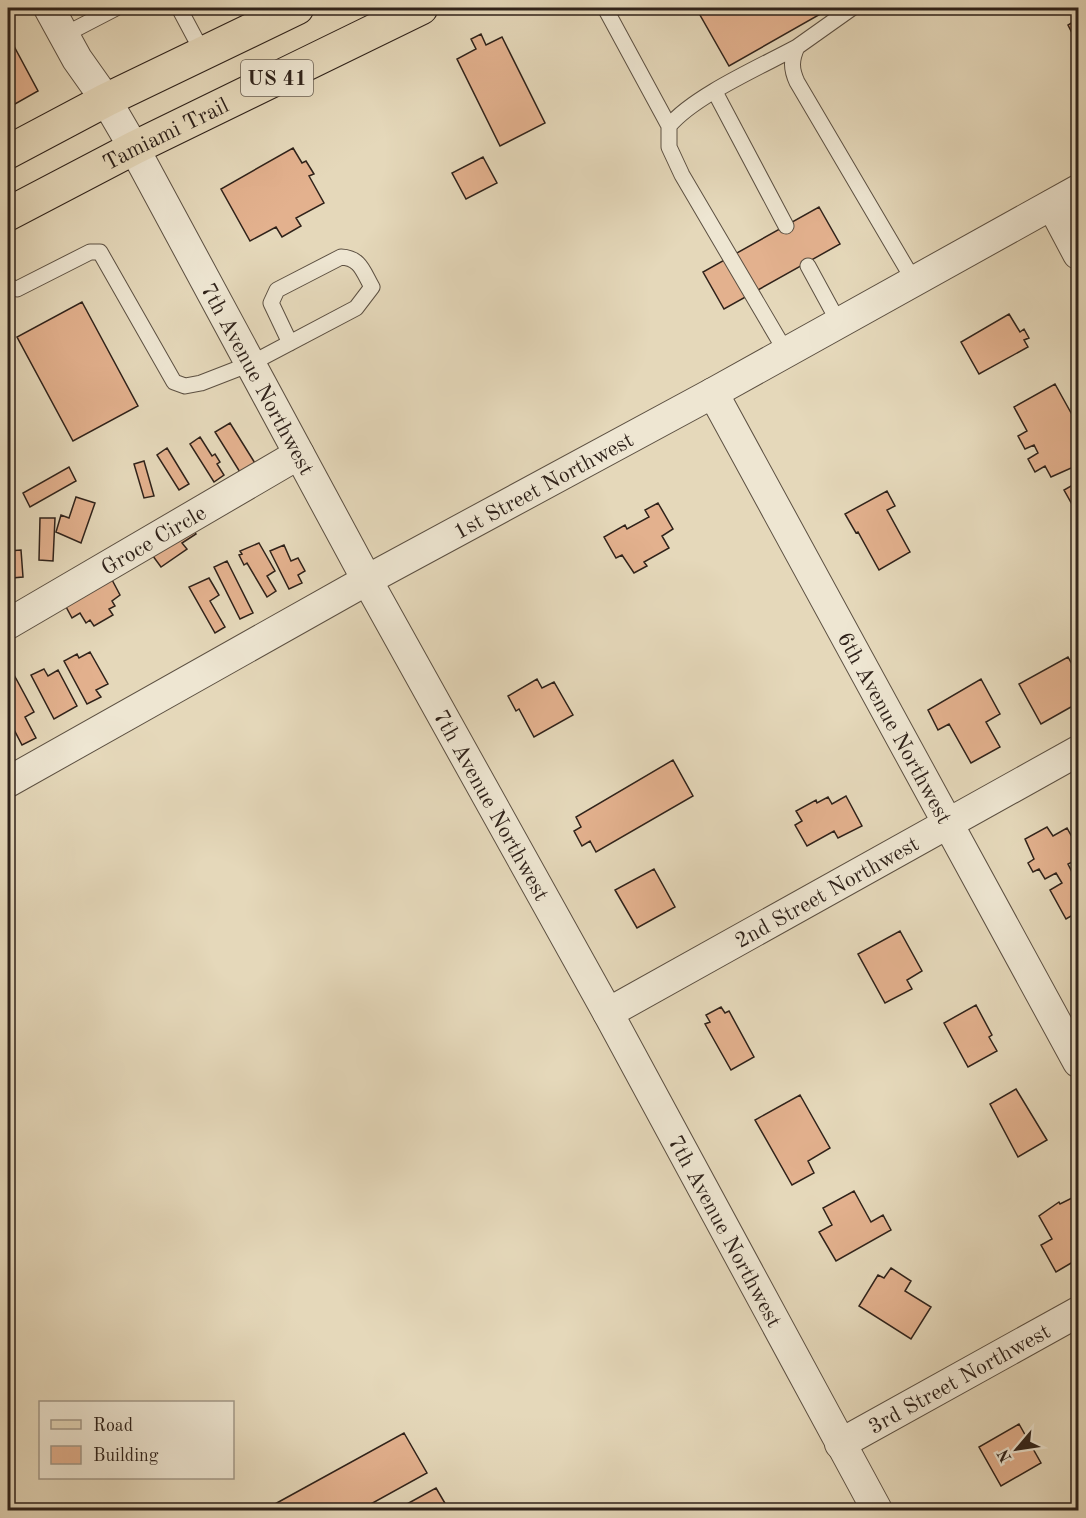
<svg xmlns="http://www.w3.org/2000/svg" width="1086" height="1518" font-family="'Old Standard TT',serif">
<rect width="100%" height="100%" fill="#e5d8ba"/>
<filter id="stains"><feTurbulence type="fractalNoise" baseFrequency=".00333" numOctaves="4"/><feColorMatrix values="0 0 0 0 .2 0 0 0 0 .09 0 0 0 0 .02 0 0 0 .5 -.17"/></filter>
<radialGradient id="worn" r=".72"><stop offset=".6" stop-color="#630" stop-opacity="0"/><stop offset="1" stop-color="#630" stop-opacity=".3"/></radialGradient>
<path fill="#e3b18e" stroke="#2f221a" stroke-width="1.5" d="M 696,8 L 831,8 L 729,66 Z
M 1078,19 L 1078,45 L 1068,25 Z
M 481,34 L 486,45 L 502,37 L 545,123 L 500,146 L 457,59 L 476,49 L 471,39 Z
M 8,35 L 38,91 L 8,108 Z
M 293,148 L 302,163 L 306,161 L 314,174 L 309,176 L 324,203 L 296,218 L 301,226 L 282,237 L 276,227 L 250,241 L 221,189 Z
M 483,157 L 497,183 L 466,199 L 452,173 Z
M 819,207 L 840,244 L 724,309 L 703,272 Z
M 82,302 L 138,406 L 73,441 L 17,337 Z
M 1009,314 L 1020,332 L 1024,329 L 1029,338 L 1024,340 L 1028,347 L 979,374 L 961,342 Z
M 1055,384 L 1075,420 L 1078,418 L 1078,465 L 1051,477 L 1045,466 L 1035,472 L 1028,459 L 1038,453 L 1034,445 L 1025,449 L 1018,436 L 1027,431 L 1014,407 Z
M 230,423 L 258,468 L 243,477 L 215,432 Z
M 200,437 L 212,456 L 215,454 L 220,462 L 217,464 L 224,475 L 214,482 L 190,444 Z
M 167,448 L 189,484 L 179,490 L 157,455 Z
M 8,455 L 13,465 L 8,469 Z
M 144,461 L 154,496 L 144,498 L 134,464 Z
M 69,467 L 76,481 L 30,507 L 23,493 Z
M 1078,482 L 1078,515 L 1064,490 Z
M 887,491 L 895,506 L 887,510 L 910,552 L 879,570 L 858,532 L 856,533 L 845,514 Z
M 76,497 L 95,503 L 81,543 L 56,532 L 61,515 L 69,518 Z
M 658,503 L 673,529 L 662,536 L 669,548 L 644,562 L 647,566 L 634,573 L 622,555 L 616,558 L 604,537 L 625,525 L 627,529 L 649,517 L 645,510 Z
M 40,518 L 55,518 L 53,561 L 39,560 Z
M 188,521 L 196,534 L 182,543 L 187,549 L 161,567 L 147,548 Z
M 259,543 L 275,571 L 267,576 L 276,591 L 267,597 L 247,563 L 244,565 L 239,555 L 242,554 L 240,551 Z
M 284,545 L 291,561 L 298,558 L 305,571 L 298,575 L 302,583 L 289,589 L 270,551 Z
M 21,550 L 23,577 L 12,578 L 13,603 L 8,603 L 8,551 Z
M 227,561 L 253,613 L 240,619 L 214,567 Z
M 110,576 L 120,595 L 112,601 L 115,606 L 109,609 L 113,615 L 94,626 L 90,620 L 86,623 L 80,613 L 72,618 L 64,603 Z
M 209,578 L 219,595 L 210,601 L 225,627 L 215,633 L 189,587 Z
M 90,652 L 108,684 L 96,690 L 101,697 L 87,704 L 64,661 L 77,654 L 79,658 Z
M 1068,657 L 1078,675 L 1078,697 L 1077,698 L 1078,703 L 1041,724 L 1019,684 Z
M 44,669 L 48,676 L 58,670 L 77,706 L 54,719 L 31,675 Z
M 13,673 L 34,712 L 25,717 L 36,738 L 22,745 L 8,718 L 8,676 Z
M 537,679 L 542,688 L 554,682 L 573,715 L 534,737 L 519,709 L 516,711 L 508,696 Z
M 981,679 L 1000,714 L 986,722 L 1000,747 L 971,763 L 949,724 L 938,730 L 928,710 Z
M 673,760 L 693,796 L 596,852 L 590,841 L 582,846 L 574,831 L 581,827 L 576,817 Z
M 846,796 L 862,826 L 838,838 L 834,831 L 807,846 L 795,825 L 802,821 L 796,811 L 816,800 L 817,803 L 828,797 L 832,804 Z
M 1047,827 L 1053,836 L 1067,828 L 1078,848 L 1078,859 L 1068,864 L 1074,876 L 1078,873 L 1078,912 L 1066,919 L 1050,890 L 1062,883 L 1056,873 L 1045,879 L 1039,869 L 1033,872 L 1028,863 L 1034,859 L 1025,839 Z
M 654,869 L 675,907 L 637,928 L 615,890 Z
M 900,931 L 922,971 L 907,980 L 912,989 L 885,1003 L 858,954 Z
M 976,1005 L 992,1035 L 989,1037 L 997,1051 L 968,1067 L 944,1023 Z
M 721,1007 L 725,1013 L 729,1011 L 754,1057 L 731,1070 L 705,1024 L 710,1022 L 706,1015 Z
M 1016,1089 L 1047,1140 L 1018,1157 L 990,1104 Z
M 800,1095 L 830,1148 L 808,1161 L 814,1173 L 792,1185 L 755,1120 Z
M 854,1191 L 871,1222 L 883,1215 L 891,1230 L 836,1261 L 819,1232 L 832,1225 L 823,1208 Z
M 1078,1195 L 1078,1259 L 1056,1272 L 1041,1245 L 1052,1239 L 1039,1216 L 1059,1202 L 1060,1204 Z
M 891,1268 L 911,1281 L 905,1291 L 931,1307 L 911,1339 L 859,1306 L 878,1275 L 884,1278 Z
M 1019,1424 L 1041,1463 L 1001,1486 L 979,1447 Z
M 404,1433 L 427,1473 L 360,1510 L 264,1510 Z
M 436,1488 L 449,1510 L 396,1510 Z"/>
<g fill="none" stroke-linecap="round" stroke-linejoin="round">
<g stroke="#5c5042" stroke-width="17">
<path id="service" d="M 179,8 L 203,53
M 605,8 L 669,126
M 852,8 L 797,47 C 791,60 791,69 797,82 L 914,281
M 64,35 L 116,8
M 715,92 L 786,226
M 808,266 L 839,323
M 8,286 L 17,289 L 90,252 L 100,252 L 174,382 L 185,386 L 201,383 L 250,364 L 356,308 L 372,287 C 363,272 361,258 341,257 L 277,290 L 271,303 L 290,343
M 786,352 L 682,175 L 669,147 L 669,126 C 694,96 760,67 797,47"/>
</g>
<g stroke="#5c5042" stroke-width="32">
<g id="minor">
<path id="s1" d="M 49,8 L 77,59 L 106,100 L 134,148 L 367,580 L 608,1013 L 877,1510"/>
<path d="M 1052,205 L 1078,254"/>
<path id="s2" d="M 713,393 L 1078,1062"/>
<path id="s3" d="M 8,624 L 299,454"/>
<path id="s4" d="M 8,782 L 367,580 L 713,393 L 1078,190"/>
<path id="s5" d="M 608,1013 L 1078,751"/>
<path id="s6" d="M 840,1444 L 1078,1312"/>
</g>
</g>
<g stroke="#2f221a" stroke-width="35">
<g id="primary">
<path d="M 8,152 L 106,100 L 297,8"/>
<path id="s7" d="M 8,214 L 134,148 L 421,8"/>
</g>
</g>
<use href="#service" stroke="#eee6d2" stroke-width="15"/>
<use href="#minor" stroke="#eee6d2" stroke-width="30"/>
<use href="#primary" stroke="#e5d8ba" stroke-width="33"/>
</g>
<g text-anchor="middle" stroke-width="4.5" stroke-linejoin="round" paint-order="stroke">
<rect fill="#eee6d2" stroke="#685d51" stroke-width="1.5" x="241" y="60" width="72" height="36" rx="4.5"/>
<g font-size="21" font-weight="bold" fill="#2f221a">
<text x="277" y="85">US 41</text>
</g>
<g font-size="22" fill="#2f221a" stroke="#eee6d2">
<text dy="8" stroke="none"><textPath href="#s7" startOffset="177">Tamiami Trail</textPath></text>
<text dy="8" stroke="none"><textPath href="#s1" startOffset="426">7th Avenue Northwest</textPath></text>
<text dy="8" stroke="none"><textPath href="#s4" startOffset="612">1st Street Northwest</textPath></text>
<text dy="8" stroke="none"><textPath href="#s3" startOffset="168">Groce Circle</textPath></text>
<text dy="8" stroke="none"><textPath href="#s2" startOffset="381">6th Avenue Northwest</textPath></text>
<text dy="8" stroke="none"><textPath href="#s1" startOffset="912">7th Avenue Northwest</textPath></text>
<text dy="8" stroke="none"><textPath href="#s5" startOffset="250">2nd Street Northwest</textPath></text>
<text dy="8" stroke="none"><textPath href="#s1" startOffset="1398">7th Avenue Northwest</textPath></text>
<text dy="8" stroke="none"><textPath href="#s6" startOffset="136">3rd Street Northwest</textPath></text>
</g>
</g>
<rect width="1086" height="1518" fill="none" stroke="#e5d8ba" stroke-width="30"/>
<rect x="9" y="9" width="1068" height="1500" fill="none" stroke="#2f221a" stroke-width="3"/>
<rect x="15" y="15" width="1056" height="1488" fill="none" stroke="#2f221a" stroke-width="1.5"/>
<rect x="39" y="1401" width="195" height="78" fill="#eee6d2" stroke="#a29888" stroke-width="1.5"/>
<rect x="51" y="1420" width="30" height="9" fill="#e5d8ba" stroke="#a29888" stroke-width="1.5"/>
<text x="93" y="1431" font-size="18" fill="#2f221a">Road</text>
<rect x="51" y="1446" width="30" height="18" fill="#e3b18e" stroke="#a29888" stroke-width="1.5"/>
<text x="93" y="1461" font-size="18" fill="#2f221a">Building</text>
<g transform="translate(1017 1449) rotate(241)" stroke="#eee6d2" stroke-width="4.5" paint-order="stroke">
<path d="M0-4.5L10 22L0 15L-10 22Z" fill="#2f221a"/>
<text y="-9" font-size="16" font-weight="bold" text-anchor="middle" fill="#2f221a">N</text>
</g>
<rect width="100%" height="100%" filter="url(#stains)"/>
<rect width="100%" height="100%" fill="url(#worn)"/>
</svg>
